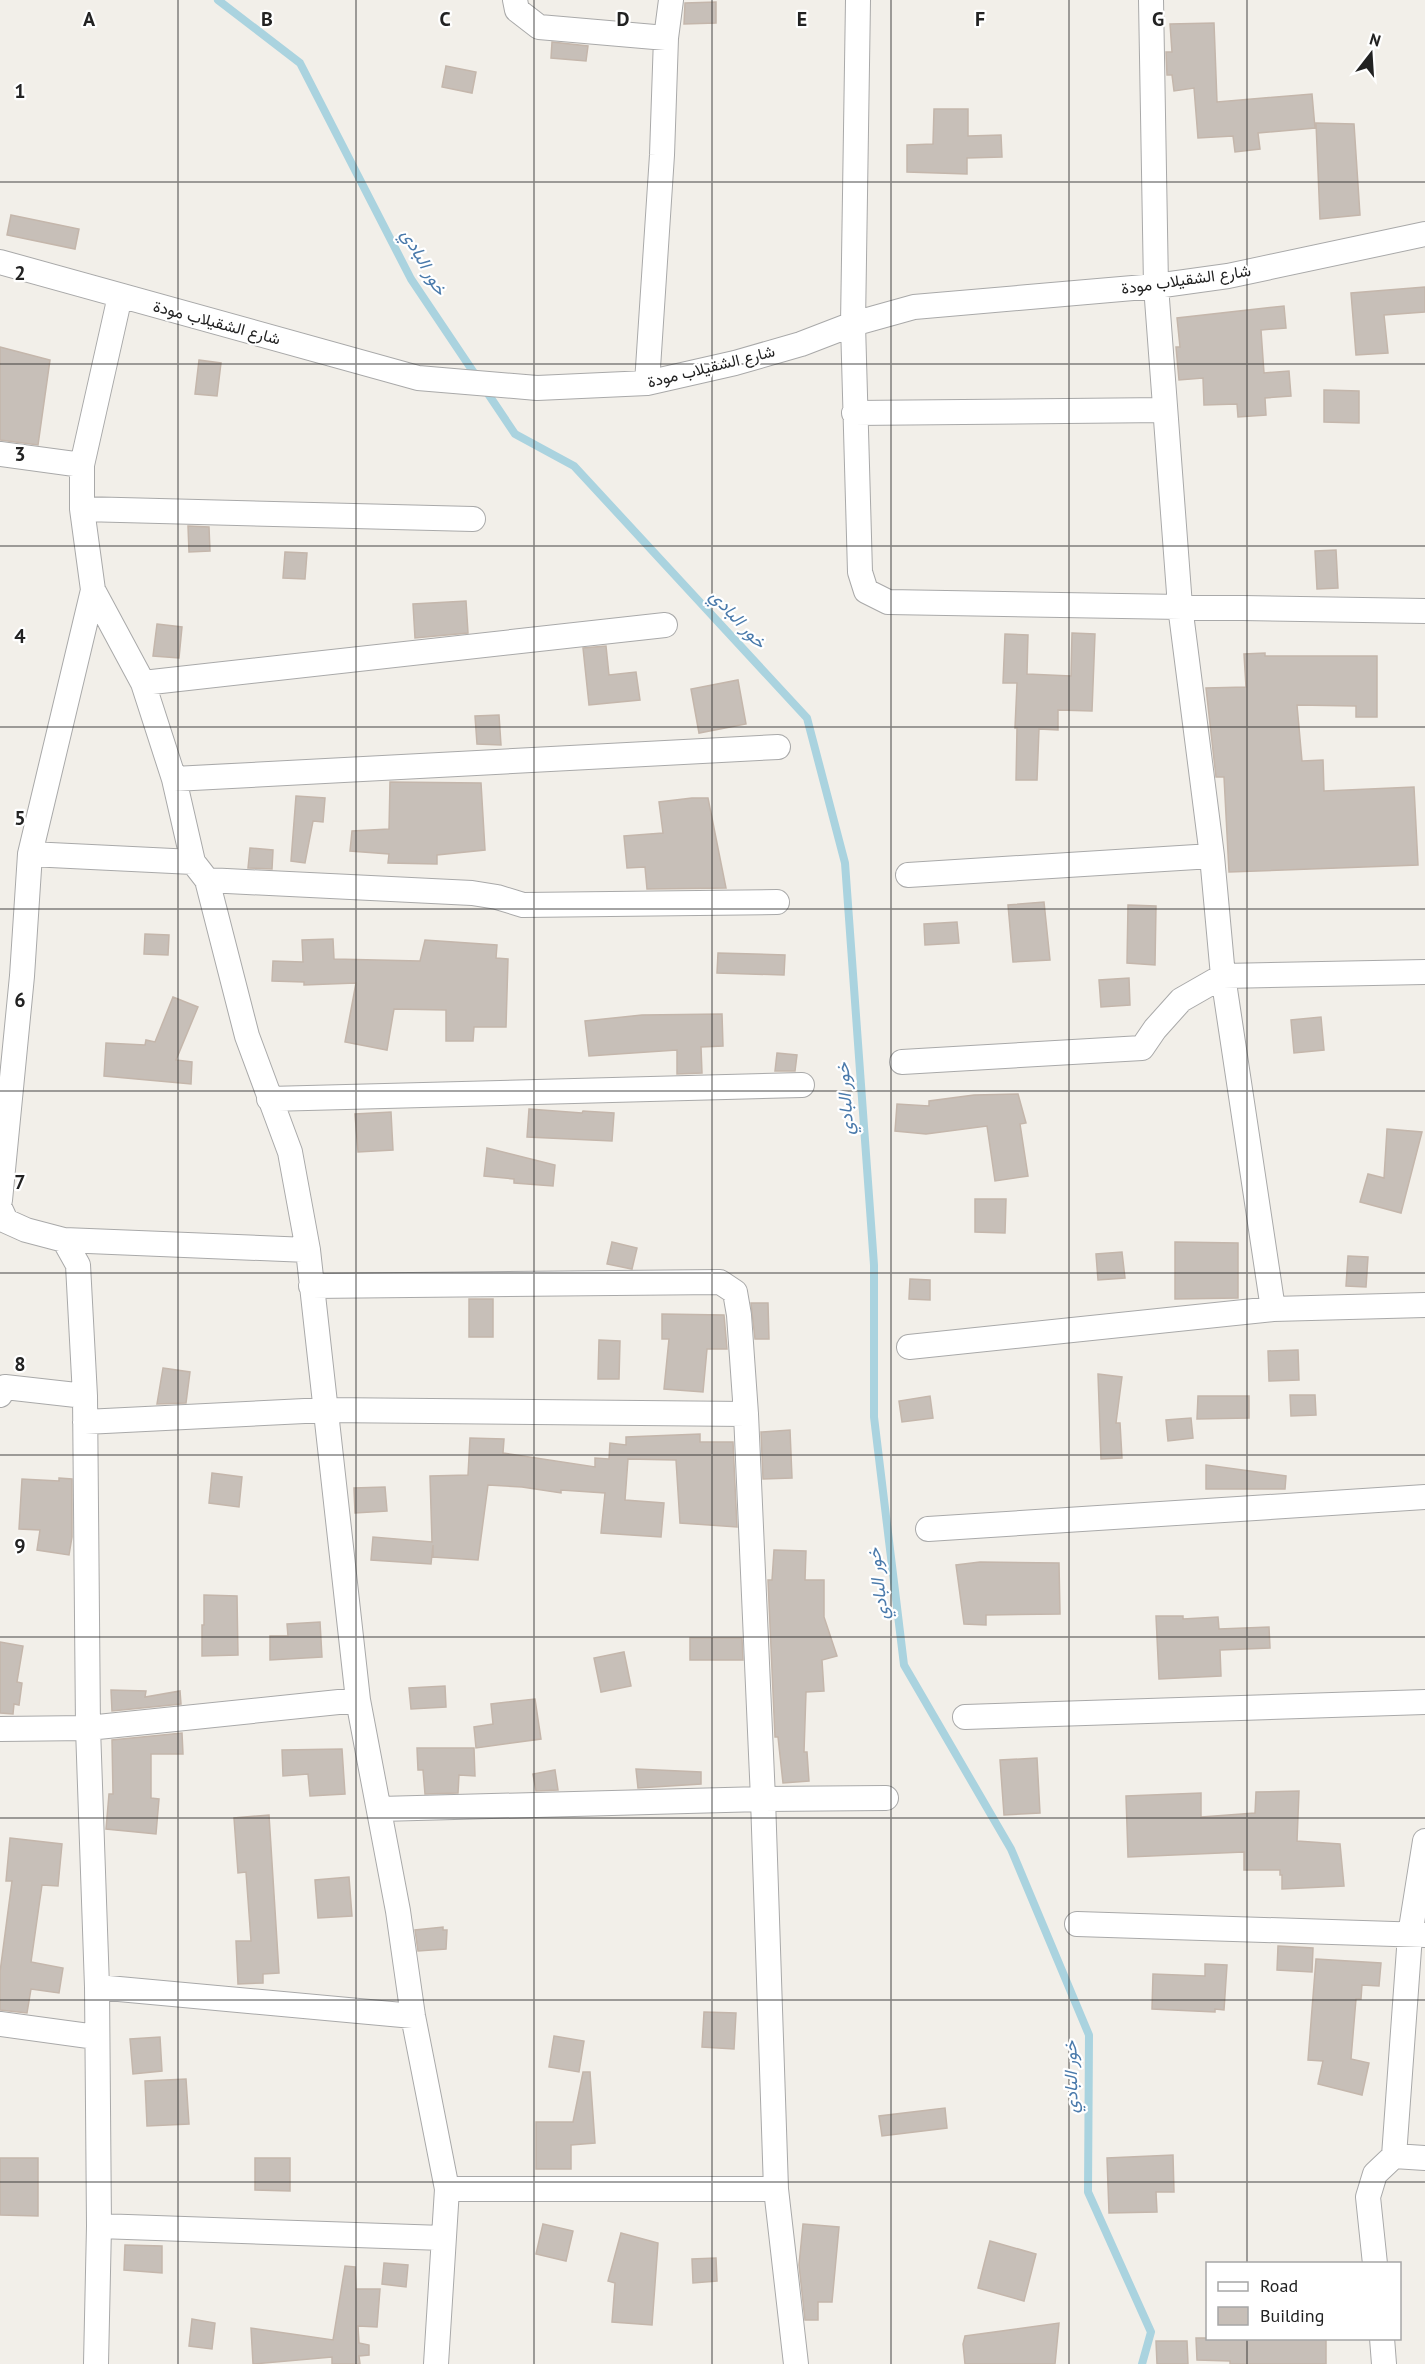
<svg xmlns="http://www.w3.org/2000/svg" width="1425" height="2364" font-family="'PT Sans',Vazirmatn,sans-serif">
<rect width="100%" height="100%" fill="#f2efe9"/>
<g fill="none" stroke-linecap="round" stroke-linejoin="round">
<path stroke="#aad3df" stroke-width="8" d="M 218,0 L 300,63 L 411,279 L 515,434 L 574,466 L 807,718 L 845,863 L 874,1265 L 874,1417 L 904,1665 L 1011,1849 L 1089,2035 L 1088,2192 L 1151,2332 L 1142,2364"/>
</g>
<path fill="#c7bfb8" stroke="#c4b6ab" stroke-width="1.5" d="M 716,2 L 716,23 L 684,24 L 685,3 Z
M 1214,23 L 1217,102 L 1312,94 L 1315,128 L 1258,133 L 1260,149 L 1235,152 L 1233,136 L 1198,138 L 1194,88 L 1174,91 L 1172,75 L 1167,75 L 1166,52 L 1172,52 L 1170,24 Z
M 552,42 L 588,46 L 586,61 L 551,58 Z
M 446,66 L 476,72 L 472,93 L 442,87 Z
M 934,109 L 968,109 L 968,136 L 1001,135 L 1002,157 L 967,158 L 967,174 L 907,172 L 907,145 L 933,144 Z
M 1316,123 L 1354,124 L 1360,215 L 1320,219 Z
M 11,215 L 79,229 L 75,249 L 7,235 Z
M 1425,287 L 1425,312 L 1384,315 L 1388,353 L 1356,355 L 1351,293 Z
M 1284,306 L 1286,328 L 1261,330 L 1264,373 L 1289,371 L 1291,396 L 1265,398 L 1266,415 L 1238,417 L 1237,404 L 1204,405 L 1203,378 L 1179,380 L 1176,347 L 1180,347 L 1177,318 Z
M 0,347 L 50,360 L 38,445 L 0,440 Z
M 199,360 L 221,363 L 217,396 L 195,394 Z
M 1324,390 L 1359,391 L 1359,423 L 1324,422 Z
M 188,526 L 209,527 L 210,551 L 189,552 Z
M 1336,550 L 1338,588 L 1317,589 L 1315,551 Z
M 285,552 L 307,553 L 305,579 L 283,578 Z
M 466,601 L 468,633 L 415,638 L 413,604 Z
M 157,624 L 182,627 L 179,658 L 153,656 Z
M 1072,633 L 1095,634 L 1092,711 L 1058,710 L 1058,730 L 1039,729 L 1037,780 L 1016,780 L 1017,728 L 1015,728 L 1017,683 L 1003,683 L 1005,634 L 1028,635 L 1027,674 L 1071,676 Z
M 606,646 L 609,675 L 636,672 L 640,700 L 589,705 L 583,648 Z
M 1265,653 L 1265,656 L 1377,656 L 1377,717 L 1356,717 L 1356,706 L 1297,705 L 1302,761 L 1323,760 L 1324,791 L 1414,787 L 1418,865 L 1229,872 L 1224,777 L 1216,777 L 1206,688 L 1246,687 L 1244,654 Z
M 738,680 L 746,724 L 699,733 L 691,689 Z
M 499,715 L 501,745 L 477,744 L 475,716 Z
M 390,782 L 481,783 L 485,850 L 437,855 L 437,864 L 388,863 L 389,854 L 350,851 L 352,831 L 389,829 Z
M 296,796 L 325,798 L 323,822 L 313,821 L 305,863 L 291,861 Z
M 692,798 L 708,798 L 726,888 L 647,889 L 645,867 L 627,868 L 624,836 L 663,833 L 659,802 Z
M 250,848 L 273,850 L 272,869 L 248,868 Z
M 1044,902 L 1050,960 L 1013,962 L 1008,905 Z
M 1128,905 L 1156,906 L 1155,965 L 1127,963 Z
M 957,922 L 959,943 L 925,945 L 924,924 Z
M 145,934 L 169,935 L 168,955 L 144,954 Z
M 333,939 L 334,959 L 420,961 L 425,940 L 497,945 L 496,958 L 508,959 L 506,1027 L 474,1027 L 473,1041 L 446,1041 L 446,1010 L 394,1009 L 387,1050 L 345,1042 L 356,983 L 304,985 L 304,982 L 272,981 L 273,961 L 303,962 L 302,940 Z
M 718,953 L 785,955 L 784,975 L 717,973 Z
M 1129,978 L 1130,1005 L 1101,1007 L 1099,980 Z
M 173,997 L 198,1007 L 176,1060 L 192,1062 L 191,1084 L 104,1076 L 106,1043 L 145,1045 L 146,1040 L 155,1042 Z
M 722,1014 L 723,1046 L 701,1047 L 702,1073 L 677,1074 L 677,1050 L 589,1056 L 585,1021 L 642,1015 Z
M 1321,1017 L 1324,1050 L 1294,1053 L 1291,1020 Z
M 777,1053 L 797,1055 L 795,1071 L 775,1071 Z
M 1018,1094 L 1026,1123 L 1020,1124 L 1028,1176 L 995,1181 L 987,1126 L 926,1134 L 895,1131 L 897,1104 L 929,1106 L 929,1101 L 974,1095 Z
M 529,1109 L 582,1113 L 583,1111 L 614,1113 L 612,1141 L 527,1137 Z
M 391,1112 L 393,1150 L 358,1152 L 355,1114 Z
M 1387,1129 L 1422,1132 L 1401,1213 L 1360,1202 L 1368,1174 L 1384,1178 Z
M 487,1148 L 555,1165 L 553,1186 L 514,1183 L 514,1179 L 484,1176 Z
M 975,1199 L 1006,1199 L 1005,1233 L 975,1232 Z
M 612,1242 L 637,1248 L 632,1269 L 607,1264 Z
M 1175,1242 L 1238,1243 L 1238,1298 L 1175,1299 Z
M 1122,1252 L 1125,1278 L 1098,1280 L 1096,1254 Z
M 1348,1256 L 1368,1257 L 1366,1287 L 1346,1286 Z
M 910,1279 L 930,1280 L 930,1300 L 909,1299 Z
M 469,1299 L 493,1299 L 493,1337 L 469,1337 Z
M 751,1303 L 768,1303 L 769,1339 L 755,1339 Z
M 662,1314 L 724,1315 L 727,1349 L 707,1349 L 703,1392 L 664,1389 L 669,1339 L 662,1339 Z
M 599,1340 L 620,1341 L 619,1379 L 598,1379 Z
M 1298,1350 L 1299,1380 L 1269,1381 L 1268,1351 Z
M 163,1368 L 190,1372 L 186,1403 L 157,1404 Z
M 1098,1374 L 1122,1377 L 1116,1423 L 1120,1423 L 1122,1458 L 1101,1459 Z
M 1290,1395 L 1315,1395 L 1316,1415 L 1291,1416 Z
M 930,1396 L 933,1418 L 902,1422 L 899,1401 Z
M 1198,1396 L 1249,1396 L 1249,1418 L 1197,1419 Z
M 1191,1418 L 1193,1438 L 1168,1441 L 1166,1420 Z
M 790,1430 L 792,1478 L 763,1479 L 761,1432 Z
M 700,1434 L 700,1442 L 733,1442 L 737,1527 L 680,1523 L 676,1460 L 628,1459 L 625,1500 L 664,1503 L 661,1537 L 601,1533 L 605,1493 L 561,1490 L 561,1493 L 522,1487 L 488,1485 L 478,1560 L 433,1557 L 433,1545 L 431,1564 L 371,1560 L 373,1537 L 432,1542 L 430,1476 L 468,1475 L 470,1438 L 504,1439 L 503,1453 L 595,1467 L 595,1458 L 609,1459 L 610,1443 L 626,1445 L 626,1437 Z
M 1206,1465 L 1286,1476 L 1285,1489 L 1206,1489 Z
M 212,1473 L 242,1477 L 239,1507 L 209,1503 Z
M 59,1478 L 72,1479 L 72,1537 L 69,1555 L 37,1550 L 40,1530 L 19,1529 L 22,1479 L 59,1481 Z
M 385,1487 L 387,1511 L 355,1513 L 354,1488 Z
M 774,1550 L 806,1551 L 805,1580 L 824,1580 L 824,1617 L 837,1656 L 822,1660 L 824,1691 L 806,1692 L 804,1752 L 807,1752 L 809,1781 L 783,1783 L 778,1737 L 775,1737 L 768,1580 L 772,1580 Z
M 980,1562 L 1059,1563 L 1060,1614 L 986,1615 L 986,1625 L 964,1624 L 956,1565 Z
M 204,1595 L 237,1596 L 238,1655 L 202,1656 L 202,1625 L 204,1625 Z
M 1156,1616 L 1183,1616 L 1183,1619 L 1218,1617 L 1219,1629 L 1269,1627 L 1270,1648 L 1220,1650 L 1221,1676 L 1159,1679 Z
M 320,1622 L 322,1657 L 270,1660 L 270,1636 L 288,1636 L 287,1624 Z
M 690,1638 L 742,1638 L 743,1660 L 690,1660 Z
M 0,1642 L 23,1646 L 17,1682 L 22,1683 L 19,1705 L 14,1704 L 13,1714 L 0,1713 Z
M 624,1652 L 631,1686 L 601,1692 L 594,1658 Z
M 445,1686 L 446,1707 L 411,1709 L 409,1688 Z
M 111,1690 L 146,1691 L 145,1697 L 180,1691 L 181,1704 L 112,1711 Z
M 535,1699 L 541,1739 L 476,1748 L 474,1727 L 493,1724 L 491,1704 Z
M 182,1733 L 183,1754 L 151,1754 L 151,1798 L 159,1799 L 156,1834 L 106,1829 L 109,1794 L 113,1794 L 112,1740 Z
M 417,1748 L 474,1748 L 475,1776 L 459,1775 L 458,1793 L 425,1794 L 423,1770 L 418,1770 Z
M 342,1749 L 345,1794 L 310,1796 L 308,1774 L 283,1776 L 282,1750 Z
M 1037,1758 L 1040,1813 L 1004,1815 L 1000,1760 Z
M 636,1769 L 701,1772 L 701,1784 L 638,1788 Z
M 555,1770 L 558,1790 L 536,1791 L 533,1774 Z
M 1299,1791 L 1297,1841 L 1340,1844 L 1344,1886 L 1282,1889 L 1282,1875 L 1280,1875 L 1280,1870 L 1244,1870 L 1244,1852 L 1128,1857 L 1126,1796 L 1201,1793 L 1201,1817 L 1255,1813 L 1256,1792 Z
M 269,1815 L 279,1973 L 263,1974 L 263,1983 L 238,1984 L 236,1941 L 251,1941 L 246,1872 L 238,1873 L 234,1818 Z
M 10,1838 L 62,1844 L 58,1886 L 42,1885 L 31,1962 L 63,1968 L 59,1993 L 31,1989 L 27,2013 L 0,2010 L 0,1972 L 12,1881 L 6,1881 Z
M 349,1877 L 352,1916 L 318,1918 L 315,1880 Z
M 443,1927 L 443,1930 L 447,1930 L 446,1949 L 418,1951 L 415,1930 Z
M 1278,1946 L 1313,1948 L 1312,1972 L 1277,1970 Z
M 1316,1959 L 1381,1963 L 1379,1986 L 1362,1985 L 1361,1999 L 1356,1999 L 1351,2059 L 1369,2063 L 1362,2095 L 1318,2084 L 1323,2061 L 1308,2060 Z
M 1205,1964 L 1227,1965 L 1224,2010 L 1215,2009 L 1215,2012 L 1152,2009 L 1153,1974 L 1205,1976 Z
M 704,2012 L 736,2013 L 734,2049 L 702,2047 Z
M 554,2036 L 584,2041 L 579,2072 L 549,2067 Z
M 160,2037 L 162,2071 L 133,2074 L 130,2039 Z
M 583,2072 L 590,2072 L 595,2143 L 571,2145 L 571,2169 L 536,2169 L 536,2122 L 573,2122 Z
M 186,2079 L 189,2124 L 147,2126 L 145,2081 Z
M 945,2108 L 947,2128 L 882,2136 L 879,2116 Z
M 1173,2155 L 1174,2192 L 1156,2192 L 1157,2212 L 1109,2213 L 1107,2158 Z
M 0,2158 L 38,2158 L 38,2216 L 0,2215 Z
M 255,2158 L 290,2158 L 290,2191 L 255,2190 Z
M 543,2224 L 573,2231 L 566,2261 L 536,2254 Z
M 803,2224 L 839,2227 L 832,2302 L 818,2302 L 818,2320 L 805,2320 L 799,2265 Z
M 621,2233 L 658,2243 L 652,2325 L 612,2322 L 615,2283 L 608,2281 Z
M 990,2241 L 1036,2254 L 1024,2301 L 978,2288 Z
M 125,2245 L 162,2246 L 162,2273 L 124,2270 Z
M 716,2258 L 717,2281 L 693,2283 L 692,2259 Z
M 384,2263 L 408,2265 L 406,2287 L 382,2284 Z
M 345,2266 L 355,2267 L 356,2289 L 380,2289 L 377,2327 L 358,2326 L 359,2343 L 369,2345 L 369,2355 L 359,2356 L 360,2364 L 332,2364 L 332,2357 L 253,2364 L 251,2328 L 333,2340 Z
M 192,2319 L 215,2323 L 212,2349 L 189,2346 Z
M 1059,2323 L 1055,2364 L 965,2364 L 963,2344 L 965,2336 Z
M 1196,2338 L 1326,2338 L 1326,2364 L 1230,2364 L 1230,2361 L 1197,2360 Z
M 1156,2341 L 1187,2341 L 1188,2364 L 1157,2364 Z"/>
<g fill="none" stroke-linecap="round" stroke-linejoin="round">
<g stroke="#a9a9a9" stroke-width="26">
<path id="minor" d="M 515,0 L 517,10 L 539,27 L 666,38
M 858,0 L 853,324 L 860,572 L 866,591 L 888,602 L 1425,611
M 1151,0 L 1156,286 L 1180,606 L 1212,856 L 1223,976 L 1273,1309
M 0,262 L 418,378 L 537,388 L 647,383 L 735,363 L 801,344 L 853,324 L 914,307 L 1156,286 L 1228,276 L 1425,234
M 120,296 L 82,465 L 82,509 L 93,590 L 143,683 L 174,779 L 193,862 L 207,880 L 247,1036 L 290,1152 L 308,1250 L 358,1700 L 398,1911 L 413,2016 L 447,2189 L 436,2364
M 647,383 L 662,155 L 666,38 L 671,0
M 854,413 L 1165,410
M 0,454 L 82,465
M 82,509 L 473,519
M 143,683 L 665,625
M 174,779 L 778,747
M 30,854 L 193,862
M 908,875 L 1212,856
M 207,880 L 472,893 L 497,897 L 523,905 L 777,902
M 902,1062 L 1142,1048 L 1155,1029 L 1181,1000 L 1223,976 L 1425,972
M 269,1099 L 802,1085
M 0,1200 L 22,976 L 30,854 L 93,590
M 0,1208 L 6,1221 L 26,1230 L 64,1240 L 78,1265 L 85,1396 L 88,1728 L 97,1987 L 99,2226 L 96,2364
M 64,1240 L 308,1250
M 311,1286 L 720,1282 L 735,1292 L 739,1315 L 746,1414 L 763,1799 L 776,2189 L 796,2364
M 909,1347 L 1273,1309 L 1425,1305
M 0,1395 L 5,1387 L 85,1396
M 85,1422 L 325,1410 L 746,1414
M 928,1529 L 1425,1497
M 965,1717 L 1425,1702
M 0,1729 L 88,1728 L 358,1700
M 380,1809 L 763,1799 L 886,1798
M 1077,1924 L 1425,1935
M 97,1987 L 413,2016
M 0,2024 L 96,2037
M 1394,2156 L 1410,1935 L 1425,1841
M 447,2189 L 776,2189
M 99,2226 L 443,2238
M 1375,2264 L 1368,2197 L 1375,2174 L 1394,2156 L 1425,2158
M 1382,2338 L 1384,2364"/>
</g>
<use href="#minor" stroke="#fff" stroke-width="24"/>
</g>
<path fill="none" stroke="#222" stroke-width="1.5" stroke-opacity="0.55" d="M 178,0 L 178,2364M 356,0 L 356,2364M 534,0 L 534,2364M 712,0 L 712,2364M 891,0 L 891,2364M 1069,0 L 1069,2364M 1247,0 L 1247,2264M 0,182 L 1425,182M 0,364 L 1425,364M 0,546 L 1425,546M 0,727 L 1425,727M 0,909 L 1425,909M 0,1091 L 1425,1091M 0,1273 L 1425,1273M 0,1455 L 1425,1455M 0,1637 L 1425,1637M 0,1818 L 1425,1818M 0,2000 L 1425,2000M 0,2182 L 1425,2182M 1247,2338 L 1247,2364"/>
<g text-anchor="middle" stroke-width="4.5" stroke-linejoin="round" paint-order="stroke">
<g font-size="16" fill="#222" stroke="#fff">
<text transform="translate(1186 279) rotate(-8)" y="6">شارع الشقيلاب مودة</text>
<text transform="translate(217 322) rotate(15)" y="6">شارع الشقيلاب مودة</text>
<text transform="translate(711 366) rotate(-14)" y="6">شارع الشقيلاب مودة</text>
</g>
<g font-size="18" font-style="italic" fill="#4a7aab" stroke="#fff">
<text transform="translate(424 262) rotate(60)" y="6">خور البادي</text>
<text transform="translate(738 619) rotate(47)" y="6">خور البادي</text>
<text transform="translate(845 1099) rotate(-94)" y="6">خور البادي</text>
<text transform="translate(878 1584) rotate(-97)" y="6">خور البادي</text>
<text transform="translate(1071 2077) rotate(-91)" y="6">خور البادي</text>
</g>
</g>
<g font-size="20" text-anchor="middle" font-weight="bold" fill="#222" stroke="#fff" stroke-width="4.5" stroke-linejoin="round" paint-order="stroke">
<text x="89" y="26">A</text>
<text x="267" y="26">B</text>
<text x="445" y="26">C</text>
<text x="623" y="26">D</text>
<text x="802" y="26">E</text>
<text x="980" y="26">F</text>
<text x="1158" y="26">G</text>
<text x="20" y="98">1</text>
<text x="20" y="280">2</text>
<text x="20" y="461">3</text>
<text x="20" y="643">4</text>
<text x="20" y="825">5</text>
<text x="20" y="1007">6</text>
<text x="20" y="1189">7</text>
<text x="20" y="1371">8</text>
<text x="20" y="1553">9</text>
</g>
<rect x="1206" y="2262" width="195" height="78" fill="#ffffff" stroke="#a7a7a7" stroke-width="1.5"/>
<rect x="1218" y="2282" width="30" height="9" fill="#ffffff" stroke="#a7a7a7" stroke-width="1.5"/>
<text x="1260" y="2292" font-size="18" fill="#222222">Road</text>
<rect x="1218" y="2307" width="30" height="18" fill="#c7bfb8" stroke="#a7a7a7" stroke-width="1.5"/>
<text x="1260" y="2322" font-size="18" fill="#222222">Building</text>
<g transform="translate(1371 54) rotate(17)" stroke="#ffffff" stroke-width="4.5" paint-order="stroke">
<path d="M0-4.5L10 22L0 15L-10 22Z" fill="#222222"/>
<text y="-9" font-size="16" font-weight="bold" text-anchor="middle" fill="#222222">N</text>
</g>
</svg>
